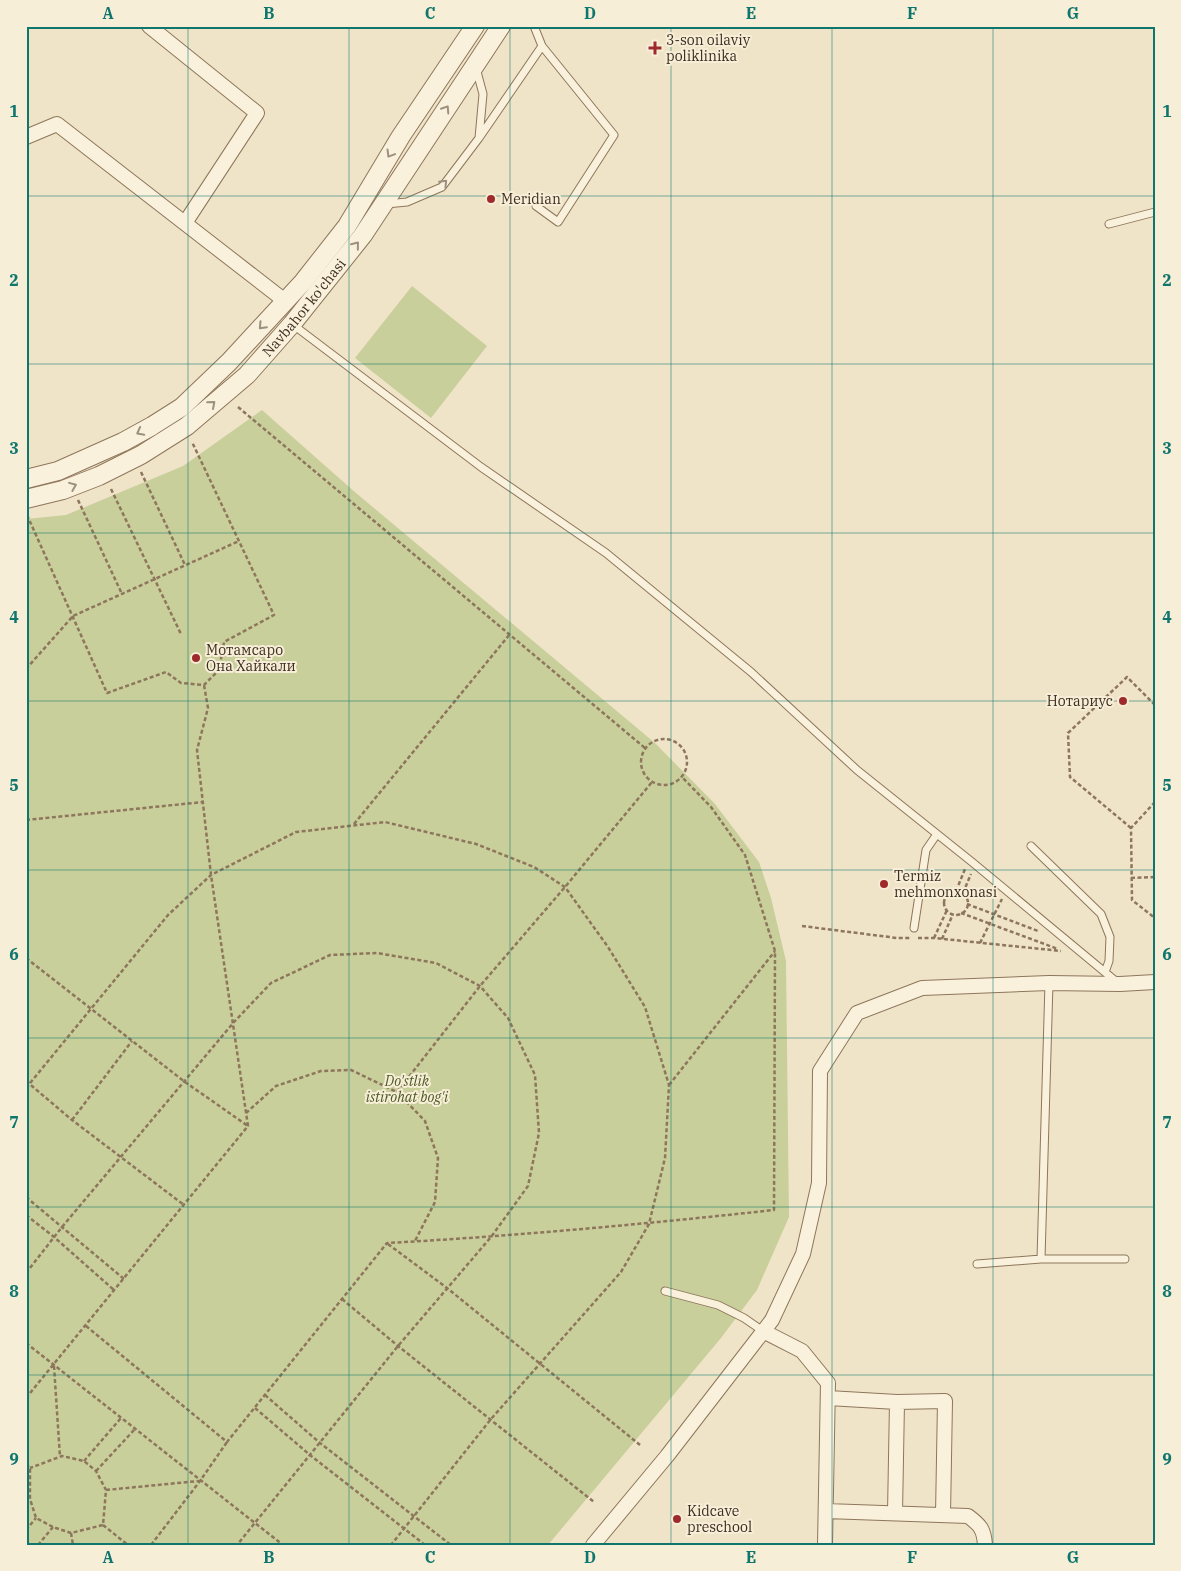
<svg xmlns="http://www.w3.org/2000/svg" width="1181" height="1571" font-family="'IBM Plex Serif',serif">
<rect width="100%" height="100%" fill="#f0e4c8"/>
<path fill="#c9cf9b" d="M 412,286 L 487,346 L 431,418 L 355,358 Z
M 262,410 L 356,493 L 655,743 L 715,804 L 759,862 L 771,898 L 786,961 L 789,1217 L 757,1290 L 721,1338 L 548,1545 L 26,1545 L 26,519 L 66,515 L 183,466 Z"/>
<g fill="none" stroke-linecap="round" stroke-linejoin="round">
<g stroke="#8d765c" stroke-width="9">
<path id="service" d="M 479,138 L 542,46 L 534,26
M 386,204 L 407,202 L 442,187 L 479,138 L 483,94 L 476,68
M 536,206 L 558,222 L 614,135 L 542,46
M 1109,224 L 1155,212
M 292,324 L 481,467 L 606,553 L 751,672 L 857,770 L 972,862 L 1118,983
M 1031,846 L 1101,914 L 1110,937 L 1109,961 L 1105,972
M 914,928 L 926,850 L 937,834
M 1041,1259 L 1049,983
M 977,1264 L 1041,1259 L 1125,1259
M 665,1291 L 718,1305 L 744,1318 L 763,1331"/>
</g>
<g stroke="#8d765c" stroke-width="16">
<path id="minor" d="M 149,26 L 257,113 L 185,223
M 26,137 L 57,124 L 285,301
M 763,1331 L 802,1351 L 828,1383 L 825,1545
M 828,1398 L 897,1402 L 945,1401 L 943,1515
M 826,1511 L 968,1516 C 980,1525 984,1529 985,1545
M 895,1513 L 897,1402
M 593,1545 L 667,1456 L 772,1320 L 803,1254 L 819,1183 L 820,1071 L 857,1013 L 922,988 L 1049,983 L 1120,984 L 1155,982"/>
</g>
<g stroke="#8d765c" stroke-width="20">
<g id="tertiary">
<path d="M 26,479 L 58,471 L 123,442 L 152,426 L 182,407 L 229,362 L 303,282 L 347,226 L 401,136 L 475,26"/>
<path id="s1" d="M 26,499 L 63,490 L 99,476 L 141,455 L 187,426 L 247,375 L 292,324 L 363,235 L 501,26"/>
</g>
</g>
<path stroke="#8d765c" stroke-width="2.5" stroke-dasharray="4 2.5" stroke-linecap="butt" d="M 238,407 L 645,748
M 141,472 L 185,565
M 111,489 L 181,634
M 78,500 L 122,594
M 27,515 L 107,693 L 166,672 L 181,683 L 204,685 L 219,670 L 224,642 L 274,615 L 192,442
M 26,669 L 73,616 L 239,541
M641 762a23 23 0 1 1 46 0a23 23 0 1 1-46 0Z
M 1155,802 L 1131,828 L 1132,900 L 1155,918
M 26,820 L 203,802
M 354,824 L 510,634
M 1131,828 L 1070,777 L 1068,733 L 1127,677 L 1155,705
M 1131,878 L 1155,877
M 956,891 L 965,869
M944 903a12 12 0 1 1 24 0a12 12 0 1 1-24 0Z
M 963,893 L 971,874
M 967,904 L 1038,931
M 961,913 L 1058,949
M 802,926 L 897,938 L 910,938
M 918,938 L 934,938 L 1061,951
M 934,938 L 947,910
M 942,939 L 953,914
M 980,943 L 1002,899
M 26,958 L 185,1082 L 248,1126
M 26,1081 L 72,1120 L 184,1205
M 669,1085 L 775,951
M 26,1088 L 168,915 L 211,875 L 296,832 L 385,822 L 476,844 L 534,867 L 565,887 L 608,947 L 645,1007 L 669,1085 L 665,1158 L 649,1224 L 621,1272 L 491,1419 L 391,1545
M 397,1092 L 480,986 L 565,887 L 652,782
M 246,1113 L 276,1086 L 321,1071 L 351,1070 L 397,1092 L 425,1121 L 438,1158 L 435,1202 L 415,1241
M 72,1120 L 132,1041
M 26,1197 L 124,1279
M 26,1215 L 54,1237 L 114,1290
M 388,1244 L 447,1288 L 640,1445
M 26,1273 L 62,1227 L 234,1022 L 271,983 L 330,955 L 377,953 L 436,963 L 480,986 L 508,1018 L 535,1075 L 539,1133 L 528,1186 L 491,1237 L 398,1346 L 237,1545
M 342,1299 L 398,1346 L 594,1502
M 86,1326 L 227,1442 L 387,1243 C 516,1236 645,1224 774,1210 L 775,951 L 745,855 L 711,807 L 681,776
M 26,1343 L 283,1545
M 54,1366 L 60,1457
M 265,1395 L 320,1443 L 451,1545
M 26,1398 L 248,1126 L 211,875 L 197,750 L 208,708 L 204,685
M 255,1408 L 310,1455 L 425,1545
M 84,1461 L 121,1418
M 26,1464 L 30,1468 L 30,1499 L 36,1518 L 53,1527 L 71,1533 L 103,1525 L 106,1490 L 96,1471 L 84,1461 L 62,1456 L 30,1468
M 96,1471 L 135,1429
M 106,1490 L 199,1481
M 103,1525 L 128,1545
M 26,1530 L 36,1518
M 71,1533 L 73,1545
M 38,1545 L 53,1527
M 151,1545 L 200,1481 L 227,1442"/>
<use href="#service" stroke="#faf1dc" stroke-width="7"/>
<use href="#minor" stroke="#faf1dc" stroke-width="14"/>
<use href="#tertiary" stroke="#faf1dc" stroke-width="18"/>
</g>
<defs><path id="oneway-chevron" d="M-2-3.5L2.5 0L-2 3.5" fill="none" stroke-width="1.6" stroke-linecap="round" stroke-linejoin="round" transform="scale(1.25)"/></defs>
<g stroke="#9c907e">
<use href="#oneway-chevron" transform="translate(446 109) rotate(-57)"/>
<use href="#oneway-chevron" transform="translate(390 154) rotate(121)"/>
<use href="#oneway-chevron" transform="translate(444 183) rotate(-46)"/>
<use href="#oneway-chevron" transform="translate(356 245) rotate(-51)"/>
<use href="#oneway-chevron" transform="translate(262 326) rotate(133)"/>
<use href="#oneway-chevron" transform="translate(212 404) rotate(-41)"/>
<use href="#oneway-chevron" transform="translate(140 432) rotate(152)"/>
<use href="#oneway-chevron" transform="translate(73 486) rotate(-22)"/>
</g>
<path fill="none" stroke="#0f766e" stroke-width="1" stroke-opacity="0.55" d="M 188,26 L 188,1545M 349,26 L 349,1545M 510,26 L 510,1545M 671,26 L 671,1545M 832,26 L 832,1545M 993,26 L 993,1545M 26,196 L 1155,196M 26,364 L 1155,364M 26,533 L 1155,533M 26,701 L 1155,701M 26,870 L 1155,870M 26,1038 L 1155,1038M 26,1207 L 1155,1207M 26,1375 L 1155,1375"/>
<g fill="#9e2a2b" stroke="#f7eed8" stroke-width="2">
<path d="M652.5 40.5h5v5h5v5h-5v5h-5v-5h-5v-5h5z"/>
<circle cx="491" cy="199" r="5"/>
<circle cx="196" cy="658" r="5"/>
<circle cx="1123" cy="701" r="5"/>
<circle cx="884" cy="884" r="5"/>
<circle cx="677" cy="1519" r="5"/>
</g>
<g text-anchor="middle" stroke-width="4" stroke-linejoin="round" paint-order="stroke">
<g font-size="14" fill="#3d2e20" stroke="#f7eed8" text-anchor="start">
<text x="666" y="45">3-son oilaviy<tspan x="666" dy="16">poliklinika</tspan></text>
<text x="501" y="204">Meridian</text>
<text x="206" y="655">Мотамсаро<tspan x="206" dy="16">Она Хайкали</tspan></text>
<text x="1113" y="706" text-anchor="end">Нотариус</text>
<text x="894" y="881">Termiz<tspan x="894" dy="16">mehmonxonasi</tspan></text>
<text x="687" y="1516">Kidcave<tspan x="687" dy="16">preschool</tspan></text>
</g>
<g font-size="14" fill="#3d2e20" stroke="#f7eed8">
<text dy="5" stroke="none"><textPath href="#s1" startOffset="345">Navbahor ko'chasi</textPath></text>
</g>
<g font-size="14" font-style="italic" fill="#4d5a26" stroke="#f7eed8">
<text x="407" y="1086">Do'stlik<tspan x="407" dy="16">istirohat bog'i</tspan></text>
</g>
</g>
<rect width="1181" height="1571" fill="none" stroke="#f7eed8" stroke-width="55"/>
<rect x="28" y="28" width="1126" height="1516" fill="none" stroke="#0f766e" stroke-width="2"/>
<g font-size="16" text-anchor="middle" font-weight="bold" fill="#0f766e">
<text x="108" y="19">A</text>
<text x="269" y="19">B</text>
<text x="430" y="19">C</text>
<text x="590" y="19">D</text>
<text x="751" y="19">E</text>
<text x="912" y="19">F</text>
<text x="1073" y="19">G</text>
<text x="14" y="117">1</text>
<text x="1167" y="117">1</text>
<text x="14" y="286">2</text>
<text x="1167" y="286">2</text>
<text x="14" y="454">3</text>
<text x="1167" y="454">3</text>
<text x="14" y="623">4</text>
<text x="1167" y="623">4</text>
<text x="14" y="791">5</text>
<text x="1167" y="791">5</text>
<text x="14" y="960">6</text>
<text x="1167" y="960">6</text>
<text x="14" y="1128">7</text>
<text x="1167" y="1128">7</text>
<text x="14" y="1297">8</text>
<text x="1167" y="1297">8</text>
<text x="14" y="1465">9</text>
<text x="1167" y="1465">9</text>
<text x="108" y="1563">A</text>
<text x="269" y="1563">B</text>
<text x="430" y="1563">C</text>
<text x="590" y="1563">D</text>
<text x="751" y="1563">E</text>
<text x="912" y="1563">F</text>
<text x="1073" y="1563">G</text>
</g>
</svg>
